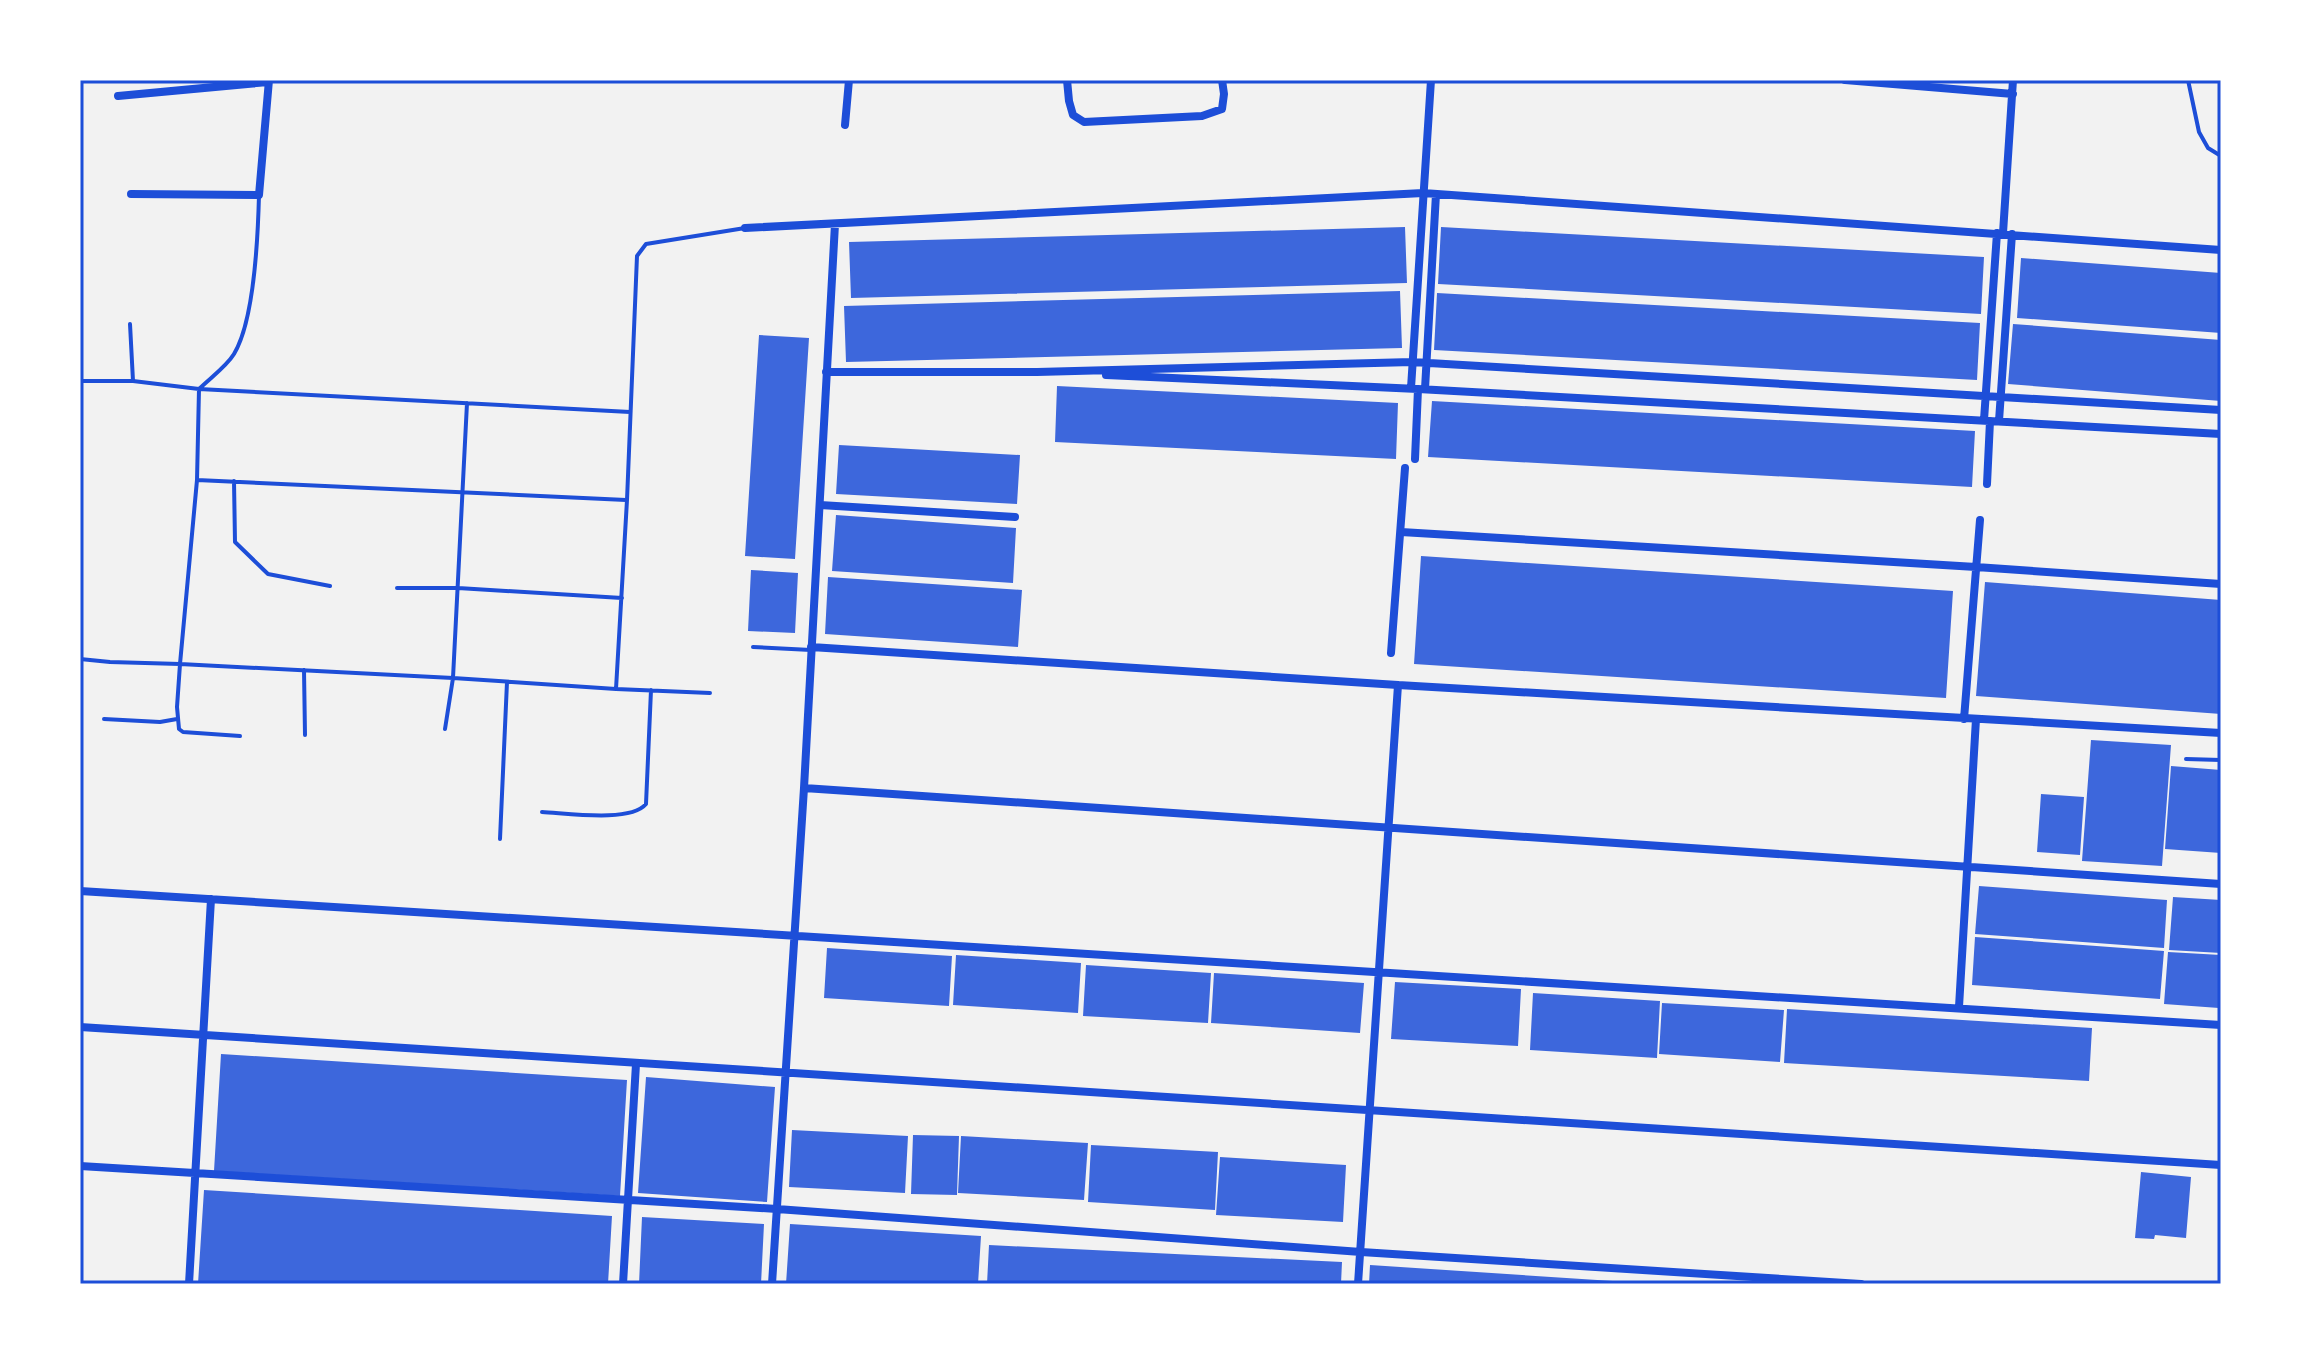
<svg xmlns="http://www.w3.org/2000/svg" width="2301" height="1364" font-family="Signika,sans-serif">
<rect width="100%" height="100%" fill="#f2f2f2"/>
<path fill="#3d67dc" d="M 1405,227 L 1407,283 L 851,298 L 849,242 Z
M 1441,227 L 1984,257 L 1981,314 L 1438,284 Z
M 2021,258 L 2221,273 L 2221,333 L 2017,318 Z
M 1400,291 L 1402,348 L 846,362 L 844,306 Z
M 1437,293 L 1980,323 L 1977,380 L 1434,350 Z
M 2013,324 L 2221,340 L 2221,401 L 2008,384 Z
M 759,335 L 809,338 L 795,559 L 745,556 Z
M 1057,386 L 1398,403 L 1396,459 L 1055,442 Z
M 1432,401 L 1975,431 L 1972,487 L 1428,457 Z
M 839,445 L 1020,455 L 1017,504 L 836,494 Z
M 836,515 L 1016,528 L 1013,583 L 832,571 Z
M 1421,556 L 1953,591 L 1946,698 L 1414,664 Z
M 751,570 L 798,573 L 795,633 L 748,631 Z
M 828,577 L 1022,590 L 1018,647 L 825,634 Z
M 1985,582 L 2221,600 L 2221,714 L 1976,696 Z
M 2091,740 L 2171,745 L 2162,866 L 2082,861 Z
M 2171,766 L 2221,770 L 2221,853 L 2165,849 Z
M 2041,794 L 2084,797 L 2080,855 L 2037,852 Z
M 1979,886 L 2167,900 L 2164,948 L 1975,934 Z
M 2173,897 L 2221,900 L 2221,953 L 2169,950 Z
M 1975,937 L 2164,951 L 2160,999 L 1972,985 Z
M 827,948 L 952,956 L 949,1006 L 824,998 Z
M 2168,952 L 2221,955 L 2219,1008 L 2164,1004 Z
M 956,955 L 1081,963 L 1078,1013 L 953,1005 Z
M 1086,965 L 1211,973 L 1208,1023 L 1083,1016 Z
M 1214,973 L 1364,983 L 1360,1033 L 1211,1023 Z
M 1395,982 L 1521,989 L 1518,1046 L 1391,1039 Z
M 1533,993 L 1660,1001 L 1657,1058 L 1530,1050 Z
M 1662,1003 L 1784,1010 L 1780,1062 L 1659,1054 Z
M 1787,1009 L 2092,1028 L 2089,1081 L 1784,1063 Z
M 221,1054 L 627,1080 L 620,1196 L 214,1171 Z
M 646,1077 L 775,1087 L 767,1202 L 638,1193 Z
M 792,1130 L 908,1136 L 905,1193 L 789,1187 Z
M 913,1135 L 959,1136 L 957,1195 L 911,1194 Z
M 961,1136 L 1088,1143 L 1084,1200 L 958,1193 Z
M 1091,1145 L 1218,1152 L 1215,1210 L 1088,1202 Z
M 1220,1157 L 1346,1165 L 1343,1222 L 1216,1215 Z
M 2141,1172 L 2191,1177 L 2186,1238 L 2155,1235 L 2154,1239 L 2135,1238 Z
M 204,1190 L 612,1216 L 608,1284 L 198,1284 Z
M 642,1217 L 764,1224 L 761,1284 L 639,1284 Z
M 790,1224 L 981,1236 L 978,1284 L 786,1284 Z
M 989,1245 L 1342,1262 L 1341,1284 L 987,1284 Z
M 1370,1265 L 1628,1282 L 1628,1284 L 1369,1284 Z"/>
<g fill="none" stroke-linecap="round" stroke-linejoin="round">
<path stroke="#1d4ed8" stroke-width="4" d="M 2188,80 L 2199,132 L 2208,148 L 2221,156
M 259,195 C 258,234 254,321 234,354 C 226,367 210,378 199,389 L 197,480 L 180,664 L 453,678 L 616,689 L 710,693
M 130,324 L 133,381
M 80,381 L 133,381 L 199,389 L 630,412
M 197,480 L 626,500
M 234,481 L 235,542 L 268,574 L 330,586
M 397,588 L 458,588 L 622,598
M 753,647 L 811,650
M 80,659 L 110,662 L 180,664 L 177,707 L 179,729 L 183,732 L 240,736
M 304,670 L 305,735
M 616,689 L 627,500 L 637,256 L 646,244 L 745,228
M 104,719 L 160,722 L 177,719
M 445,729 L 453,678 L 467,403
M 2186,759 L 2221,760
M 542,812 C 566,813 630,823 646,804 L 651,690
M 500,839 L 507,682"/>
<path stroke="#1d4ed8" stroke-width="8" d="M 1067,80 L 1069,101 L 1073,115 L 1084,122 L 1202,116 L 1222,109 L 1224,94 L 1222,80
M 1845,80 L 2013,94
M 118,96 L 268,82
M 845,125 L 849,80
M 131,194 L 259,195 L 269,80
M 745,228 L 1423,193 L 2221,250
M 2003,233 L 2013,80
M 826,372 L 1037,372 L 1412,362 L 2221,410
M 1106,375 L 1418,389 L 2221,434
M 1411,388 L 1431,80
M 1425,389 L 1436,194
M 1984,420 L 1997,233
M 1999,421 L 2012,234
M 1415,459 L 1418,389
M 1987,484 L 1990,421
M 820,505 L 1015,517
M 1401,532 L 1976,567 L 2221,584
M 811,647 L 1398,685 L 2221,733
M 1391,653 L 1405,468
M 1964,719 L 1980,520
M 804,788 L 2221,884
M 80,891 L 2221,1025
M 1959,1007 L 1976,719
M 80,1027 L 2221,1165
M 80,1166 L 777,1209 L 1361,1252 L 1861,1284
M 189,1284 L 211,899
M 623,1284 L 636,1064
M 772,1284 L 804,788 L 835,224
M 1358,1284 L 1398,685"/>
</g>
<rect width="2301" height="1364" fill="none" stroke="#ffffff" stroke-width="164"/>
<rect x="82" y="82" width="2137" height="1200" fill="none" stroke="#1d4ed8" stroke-width="3"/>
</svg>
